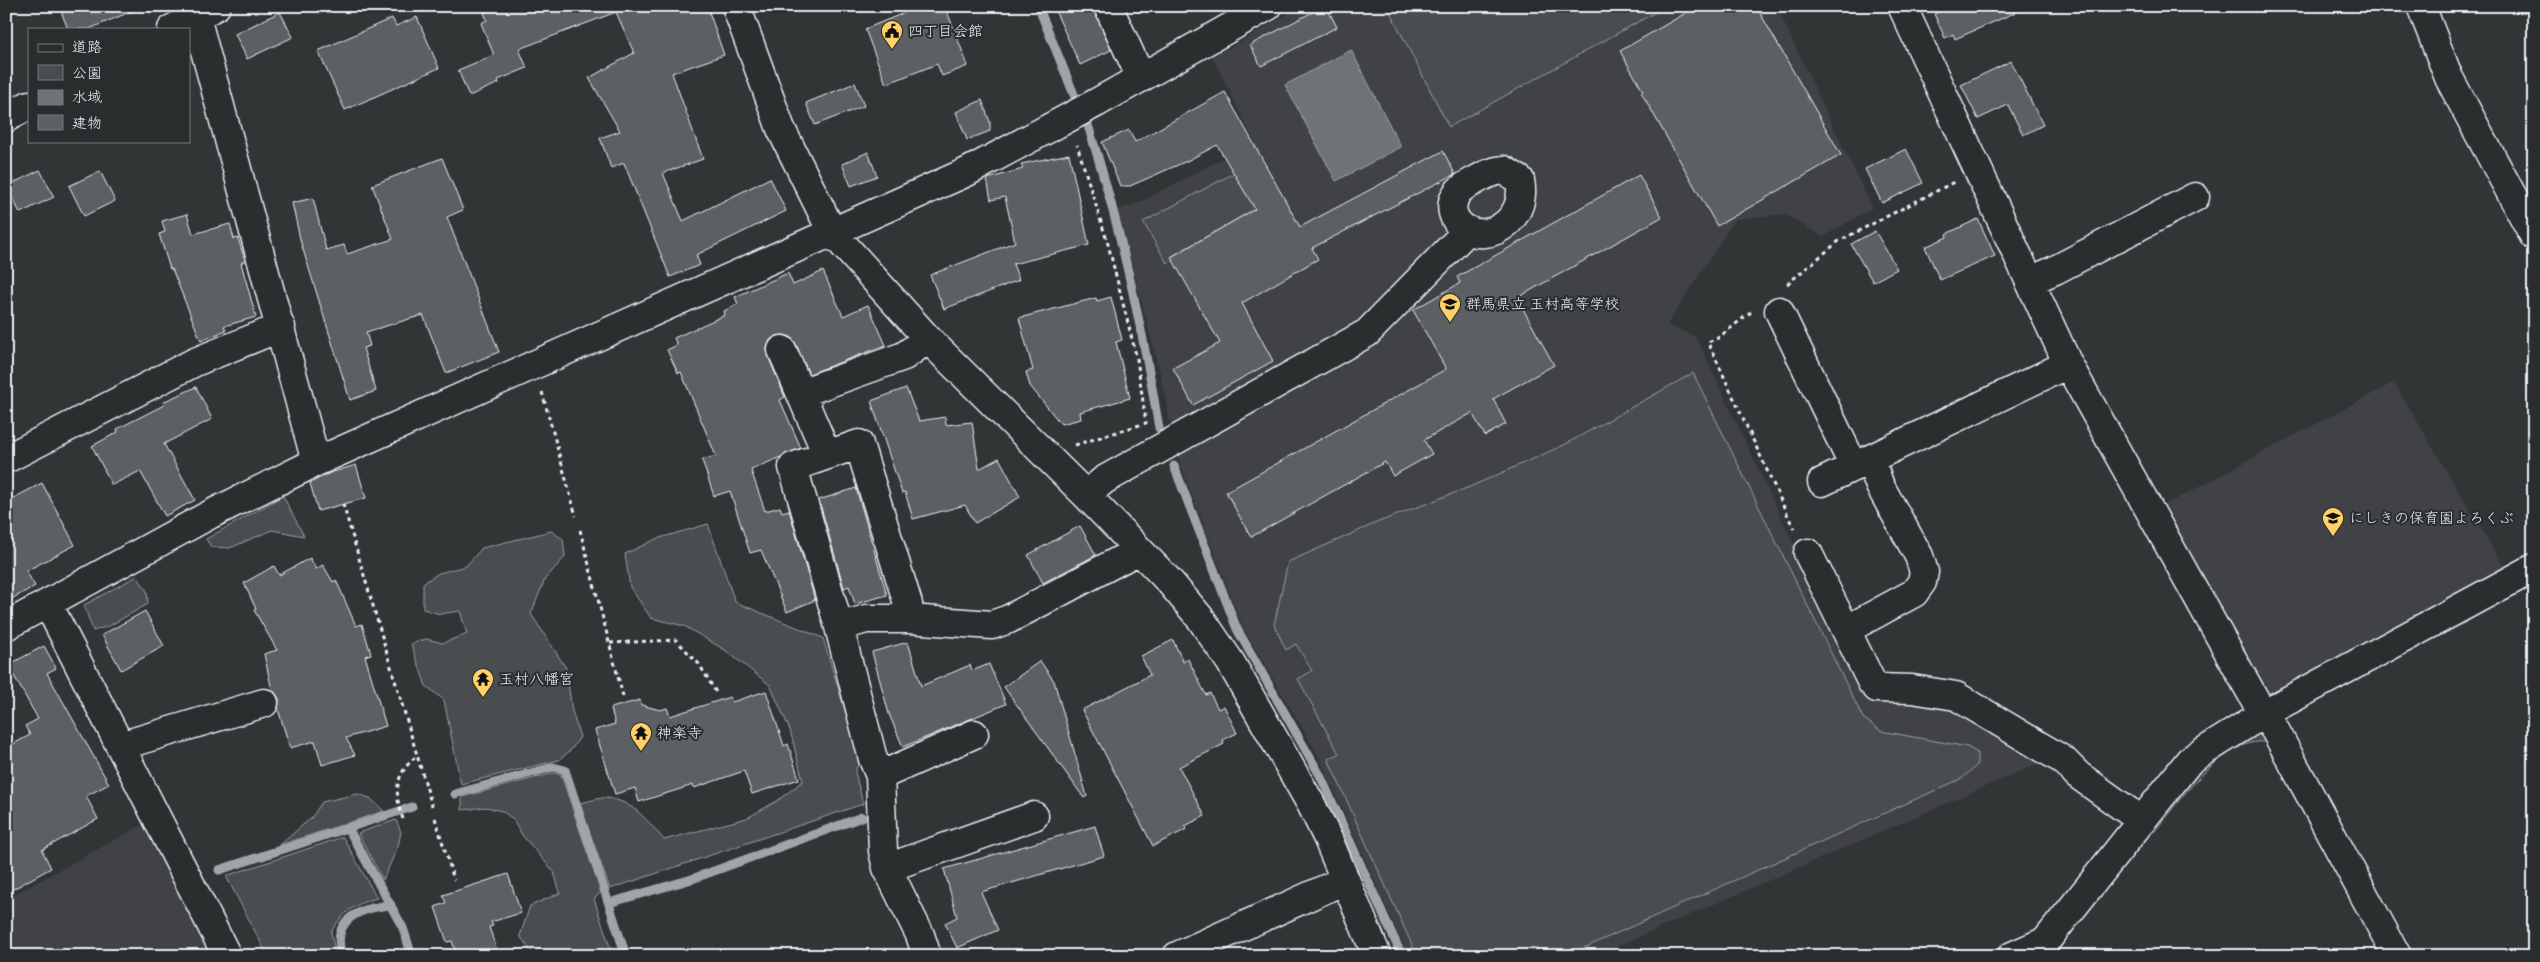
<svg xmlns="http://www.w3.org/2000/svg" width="2540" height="962" font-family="Delius,'Klee One',sans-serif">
<rect width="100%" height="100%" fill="#323536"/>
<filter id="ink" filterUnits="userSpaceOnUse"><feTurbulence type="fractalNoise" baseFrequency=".02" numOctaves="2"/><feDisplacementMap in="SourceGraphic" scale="10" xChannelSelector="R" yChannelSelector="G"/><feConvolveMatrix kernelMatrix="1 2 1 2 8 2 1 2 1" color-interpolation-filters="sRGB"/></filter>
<g filter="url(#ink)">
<path fill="#3f4244" d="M 1301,6 L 1776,6 L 1872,208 L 1823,237 L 1784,214 L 1735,219 L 1667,325 L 1694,336 L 1698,341 L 1864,693 L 1950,703 L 2044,761 L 1595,956 L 1408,956 L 1319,757 L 1244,630 L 1177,456 L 1160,373 L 1118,210 L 1140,202 L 1254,142 L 1210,52 L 1230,48 Z
M 2394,382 L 2505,569 L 2277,696 L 2267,690 L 2163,506 Z
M 144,824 L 210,956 L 17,956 L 6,935 L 6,899 Z"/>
<path fill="#494d4f" stroke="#989fa4" d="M 1387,6 L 1662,6 L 1663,8 L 1449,127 Z
M 1234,173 L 1255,209 L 1172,256 L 1173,260 L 1167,263 L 1143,222 Z
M 1693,373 L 1863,718 L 1881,731 L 1968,747 L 1977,753 L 1977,765 L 1963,778 L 1566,956 L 1417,956 L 1328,759 L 1339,754 L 1298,679 L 1312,671 L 1296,644 L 1286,650 L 1274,625 L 1288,562 L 1376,523 L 1472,486 L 1564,445 Z
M 283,496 L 304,536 L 272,530 L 230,548 L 211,547 L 206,539 Z
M 708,524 L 735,602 L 823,638 L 860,760 L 855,772 L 863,804 L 610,889 L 579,803 C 588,802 599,797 607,798 C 633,801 649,822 664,840 L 747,818 L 777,801 L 803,781 L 790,730 L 770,685 L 725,650 L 684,626 L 651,618 L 630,587 L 625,554 L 656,539 Z
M 551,531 L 563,539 L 565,557 L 545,579 L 531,614 L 566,668 L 572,711 L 580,737 L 571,750 L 559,760 L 461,784 L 444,700 L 426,686 L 411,644 L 426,639 L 443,643 L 467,634 L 460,611 L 440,614 L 423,609 L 423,583 L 439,573 L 466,566 L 482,548 Z
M 137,576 L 147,591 L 148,604 L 109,626 L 93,631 L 84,605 Z
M 2263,731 L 2387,956 L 2381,956 L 2265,742 C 2223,738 2178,802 2155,831 L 2150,833 L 2199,769 Z
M 554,773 L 561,775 L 601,892 L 594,899 L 613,956 L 533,954 L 520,936 L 530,906 L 560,893 L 554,872 L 522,835 L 513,819 L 502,811 L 486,807 L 462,810 L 462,797 Z
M 357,794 L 370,798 L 384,811 L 280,845 L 312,817 L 322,802 Z
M 396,820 L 401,832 L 398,846 L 383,880 L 358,833 Z
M 343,837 L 377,898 C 354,904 343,912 331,932 L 336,956 L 268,956 L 226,876 Z"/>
<path fill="#6e7376" stroke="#9fa5aa" d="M 1351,50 L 1401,147 L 1336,181 L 1285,85 Z"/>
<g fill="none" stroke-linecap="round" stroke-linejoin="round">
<path stroke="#9fa5aa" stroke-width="9" d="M 1038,6 L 1075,97
M 1087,122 C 1119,221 1142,325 1159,428
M 1174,466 L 1237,629 L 1320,775 L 1402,956
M 455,794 L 553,767 L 565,770 L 626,956
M 348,828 L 403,928 L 412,956
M 219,870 L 412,807
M 609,903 L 692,879 L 862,817
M 342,956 C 330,919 360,908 391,905"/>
</g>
<path fill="#5c6063" stroke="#e8f1f8" d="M 59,6 L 142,6 L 142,7 L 89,29 L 68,29 Z
M 496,6 L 707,6 L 724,55 L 672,73 L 703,159 L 663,173 L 683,221 L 770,178 L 786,211 L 696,255 L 700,265 L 670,277 L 624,163 L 611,168 L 600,138 L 620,131 L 589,78 L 634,53 L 616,12 L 519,49 L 527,68 L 498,80 L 499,83 L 469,96 L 458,70 L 494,55 L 481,23 L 487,20 L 484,13 Z
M 921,6 L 945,6 L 968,66 L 942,76 L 937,64 L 886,84 L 865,29 Z
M 1053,6 L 1093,6 L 1111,50 L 1080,65 Z
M 1324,6 L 1326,6 L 1337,27 L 1261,66 L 1250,45 Z
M 1698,6 L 1756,6 L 1841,155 L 1717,226 L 1641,92 L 1643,91 L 1620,51 Z
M 1951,6 L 2030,6 L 1955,39 L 1953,34 L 1945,38 L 1934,14 Z
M 280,12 L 293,37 L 247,59 L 235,34 Z
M 417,17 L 439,68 L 345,110 L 318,51 L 392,18 L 396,26 Z
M 2011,61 L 2043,125 L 2023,135 L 2008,105 L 1978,119 L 1961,85 Z
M 855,83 L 864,106 L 815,125 L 806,103 Z
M 1225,92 L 1300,227 L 1443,151 L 1455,174 L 1312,248 L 1318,259 L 1242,303 L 1273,361 L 1193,405 L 1173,368 L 1220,343 L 1171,257 L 1255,209 L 1217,145 L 1187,161 L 1130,186 L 1120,186 L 1102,142 L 1129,130 L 1135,142 Z
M 982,100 L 990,122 L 990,131 L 967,140 L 956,112 Z
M 1906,149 L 1923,183 L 1882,203 L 1865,169 Z
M 868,152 L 877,176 L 851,186 L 842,164 Z
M 1069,154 L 1089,245 L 1013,264 L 1019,280 L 944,309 L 930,275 L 1015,242 L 1005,197 L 991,200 L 987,179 L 1023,169 L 1021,164 Z
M 442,158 L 463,210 L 447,217 L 499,352 L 446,373 L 423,315 L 366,332 L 370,346 L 363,348 L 376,391 L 350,400 L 301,243 L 292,203 L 313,198 L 326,250 L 344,245 L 347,254 L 393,239 L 372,185 Z
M 40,170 L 54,197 L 20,213 L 7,186 Z
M 100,171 L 115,201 L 84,216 L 69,186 Z
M 1639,175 L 1662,217 L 1517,298 L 1554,365 L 1493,399 L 1506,424 L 1485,436 L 1472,413 L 1424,440 L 1432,454 L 1393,476 L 1385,462 L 1251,537 L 1226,492 L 1446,369 L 1413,310 L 1460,283 L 1457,277 Z
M 187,214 L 193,234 L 230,224 L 234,239 L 238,238 L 245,261 L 241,263 L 256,317 L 224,326 L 226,330 L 201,341 L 172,269 L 170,269 L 159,234 L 165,232 L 162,221 Z
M 1978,219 L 1995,256 L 1940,280 L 1925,247 L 1947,237 L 1946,234 Z
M 1875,231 L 1897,269 L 1873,282 L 1851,244 Z
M 823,271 L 843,316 L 868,305 L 886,345 L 809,374 L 796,344 L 791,337 L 784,335 L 776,336 L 770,340 L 767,348 L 768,356 L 785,397 L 780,400 L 801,448 L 751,470 L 765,511 L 780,507 L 782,512 L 789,510 L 815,600 L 787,612 L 761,550 L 750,553 L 730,491 L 714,496 L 702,460 L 716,456 L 681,372 L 678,373 L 667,350 L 677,345 L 674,338 L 725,315 L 724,311 L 738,304 L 735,297 L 788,273 L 793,285 Z
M 1111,297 L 1122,340 L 1116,342 L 1130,398 L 1080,412 L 1081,419 L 1061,424 L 1030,386 L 1026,372 L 1033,370 L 1019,318 L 1096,298 L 1097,301 Z
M 196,387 L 212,419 L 164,444 L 195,500 L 165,516 L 140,471 L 112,485 L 92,446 L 118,432 L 117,429 L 164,405 L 163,402 Z
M 906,388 L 919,421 L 945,417 L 946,425 L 972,422 L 979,469 L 999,458 L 1020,497 L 975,523 L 965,505 L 913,519 L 905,492 L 902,493 L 871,401 Z
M 356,465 L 366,498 L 318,511 L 310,483 L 330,473 Z
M 42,483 L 75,545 L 26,571 L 35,586 L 6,602 L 6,502 Z
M 856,488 L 887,595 L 855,604 L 849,586 L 844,588 L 819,500 Z
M 1080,526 L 1096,555 L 1043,583 L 1028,555 Z
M 310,558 L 316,569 L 323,565 L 333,582 L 336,580 L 356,626 L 362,624 L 371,654 L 365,656 L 386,726 L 346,738 L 355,755 L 322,765 L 315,741 L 290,748 L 278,709 L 279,699 L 272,690 L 264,654 L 277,650 L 254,610 L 256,609 L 244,583 L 274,566 L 279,575 Z
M 145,611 L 164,646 L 121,670 L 102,635 Z
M 1173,640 L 1183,662 L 1188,659 L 1206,695 L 1210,693 L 1218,709 L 1224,706 L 1237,733 L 1223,740 L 1224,744 L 1179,767 L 1205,816 L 1185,826 L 1187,829 L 1153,846 L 1082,710 L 1150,675 L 1141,656 Z
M 908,642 L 921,686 L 970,665 L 972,671 L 989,664 L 1006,704 L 903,747 L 889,714 L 872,652 Z
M 44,646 L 56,668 L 47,673 L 109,784 L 86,796 L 98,819 L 42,850 L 51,868 L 6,893 L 6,748 L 30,735 L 25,726 L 38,719 L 8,665 Z
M 1040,661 L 1054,681 L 1087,796 L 1084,798 L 1004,687 Z
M 766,691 L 784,746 L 788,744 L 799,779 L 752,794 L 744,771 L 694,788 L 693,785 L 639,802 L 635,788 L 615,794 L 595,730 L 615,724 L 611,708 L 640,700 L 641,705 L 660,710 L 667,708 L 670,716 L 730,697 L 732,702 Z
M 1095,826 L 1104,856 L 981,892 L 998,930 L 957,948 L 945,923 L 957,917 L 944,869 Z
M 508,874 L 521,913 L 491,922 L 493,926 L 489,927 L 499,956 L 457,956 L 452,941 L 447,942 L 435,907 L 446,903 L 443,895 Z"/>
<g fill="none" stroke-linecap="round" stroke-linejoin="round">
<g stroke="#e8f1f8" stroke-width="31">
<path id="minor" d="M 193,6 L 316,462
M 736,6 L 781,129 L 832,232 L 928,339 L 1086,495 L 1170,582 L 1201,619 L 1231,663 L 1311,804 L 1328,839 L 1377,956
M 1108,6 L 1141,78
M 1902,6 L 2068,364 L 2263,714 L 2275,730 L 2397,956
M 2421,6 L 2449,78 L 2534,236
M 1504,170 L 1520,180 C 1523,196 1520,210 1508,222 C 1477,250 1439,220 1457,193 C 1461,187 1469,184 1476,180 C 1485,175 1492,171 1504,170 Z
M 2030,281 L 2055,270 L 2195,197
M 1779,311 L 1854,467
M 782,350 L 827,455
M 801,393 L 904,356 L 928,339
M 6,459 L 195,362 L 281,327
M 1822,482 L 2068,364
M 1086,495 L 1104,480 L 1367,333 L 1467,231
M 1808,553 L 1872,683 L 1877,688 L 1912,689 L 1956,696 L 2063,760 L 2078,775 L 2142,821
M 48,604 L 227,956
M 909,619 L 908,604 L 859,444 L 793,467 L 839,627 L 873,759 L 880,776 L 883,851 L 887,868 L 920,935 L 927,956
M 6,626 L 211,514 L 316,462 L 967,172 L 1096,103 L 1268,6
M 839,627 L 866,619 L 909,619 L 992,625 L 1009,619 L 1139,550
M 1846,630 L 1914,593 L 1922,582 L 1924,572 L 1919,556 L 1880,486 L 1870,459
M 120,746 L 264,703
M 880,776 L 974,734
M 887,868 L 1034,816
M 1177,956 L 1345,880
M 2012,956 L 2046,941 L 2190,760 L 2263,714 L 2534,568"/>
</g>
<g stroke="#e8f1f8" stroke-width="31">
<path id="major" d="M 172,29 L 216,6
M 6,118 L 29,105"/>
</g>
<path stroke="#e8f1f8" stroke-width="3" stroke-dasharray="4 4" stroke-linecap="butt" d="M 1787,284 L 1839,241 L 1954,182
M 1751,312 L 1718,338 L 1708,342 L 1794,529
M 542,392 L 576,516
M 1075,445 L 1146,423 L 1137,359 L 1108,244 L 1077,145
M 343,504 L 432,806
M 580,530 L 624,700
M 610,643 L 676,640 L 699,664 L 717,694
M 435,818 L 454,880
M 403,819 C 394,794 394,774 417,756"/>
<use href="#minor" stroke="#2a2d2e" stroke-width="28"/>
<use href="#major" stroke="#2a2d2e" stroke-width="28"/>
</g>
</g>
<defs>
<g id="civic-pin" transform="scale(1.125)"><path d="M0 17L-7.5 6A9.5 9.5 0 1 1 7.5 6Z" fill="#ffd166" stroke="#2a2d2e"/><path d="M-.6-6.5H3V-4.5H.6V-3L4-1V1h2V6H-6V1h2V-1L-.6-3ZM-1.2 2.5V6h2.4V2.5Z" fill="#111"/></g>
<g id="school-pin" transform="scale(1.125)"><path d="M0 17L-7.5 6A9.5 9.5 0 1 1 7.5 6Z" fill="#ffd166" stroke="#2a2d2e"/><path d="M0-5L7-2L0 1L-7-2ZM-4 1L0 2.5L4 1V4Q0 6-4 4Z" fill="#111"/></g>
<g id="temple-pin" transform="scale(1.125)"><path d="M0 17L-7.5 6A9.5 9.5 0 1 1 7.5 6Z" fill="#ffd166" stroke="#2a2d2e"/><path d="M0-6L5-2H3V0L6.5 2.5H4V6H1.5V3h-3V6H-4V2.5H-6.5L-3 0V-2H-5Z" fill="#111"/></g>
</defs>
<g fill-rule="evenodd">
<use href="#civic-pin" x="892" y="31"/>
<use href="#school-pin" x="1450" y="304"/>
<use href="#school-pin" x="2333" y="518"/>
<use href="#temple-pin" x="483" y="679"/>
<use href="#temple-pin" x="641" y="733"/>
</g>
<g text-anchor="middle" stroke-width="4" stroke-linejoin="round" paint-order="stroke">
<g font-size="15" fill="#e8f1f8" stroke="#2a2d2e" text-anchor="start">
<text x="908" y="36">四丁目会館</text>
<text x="1466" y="309">群馬県立 玉村高等学校</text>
<text x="2349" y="523">にしきの保育園よろくぶ</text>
<text x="499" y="684">玉村八幡宮</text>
<text x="657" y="738">神楽寺</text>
</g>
</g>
<rect width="2540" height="962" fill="none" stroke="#2a2d2e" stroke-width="25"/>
<rect x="12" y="12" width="2515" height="937" fill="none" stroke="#e8f1f8" stroke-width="2" filter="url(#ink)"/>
<rect x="28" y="28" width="162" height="115" fill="#2a2d2e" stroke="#767b7f"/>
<rect x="38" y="44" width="25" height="8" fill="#2a2d2e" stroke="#767b7f"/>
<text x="72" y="52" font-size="15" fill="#e8f1f8">道路</text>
<rect x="38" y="65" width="25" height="15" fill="#494d4f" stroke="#767b7f"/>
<text x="72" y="78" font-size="15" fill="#e8f1f8">公園</text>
<rect x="38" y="90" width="25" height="15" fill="#6e7376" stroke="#767b7f"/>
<text x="72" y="102" font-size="15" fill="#e8f1f8">水域</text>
<rect x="38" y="115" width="25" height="15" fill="#5c6063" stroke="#767b7f"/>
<text x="72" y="128" font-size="15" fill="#e8f1f8">建物</text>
</svg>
